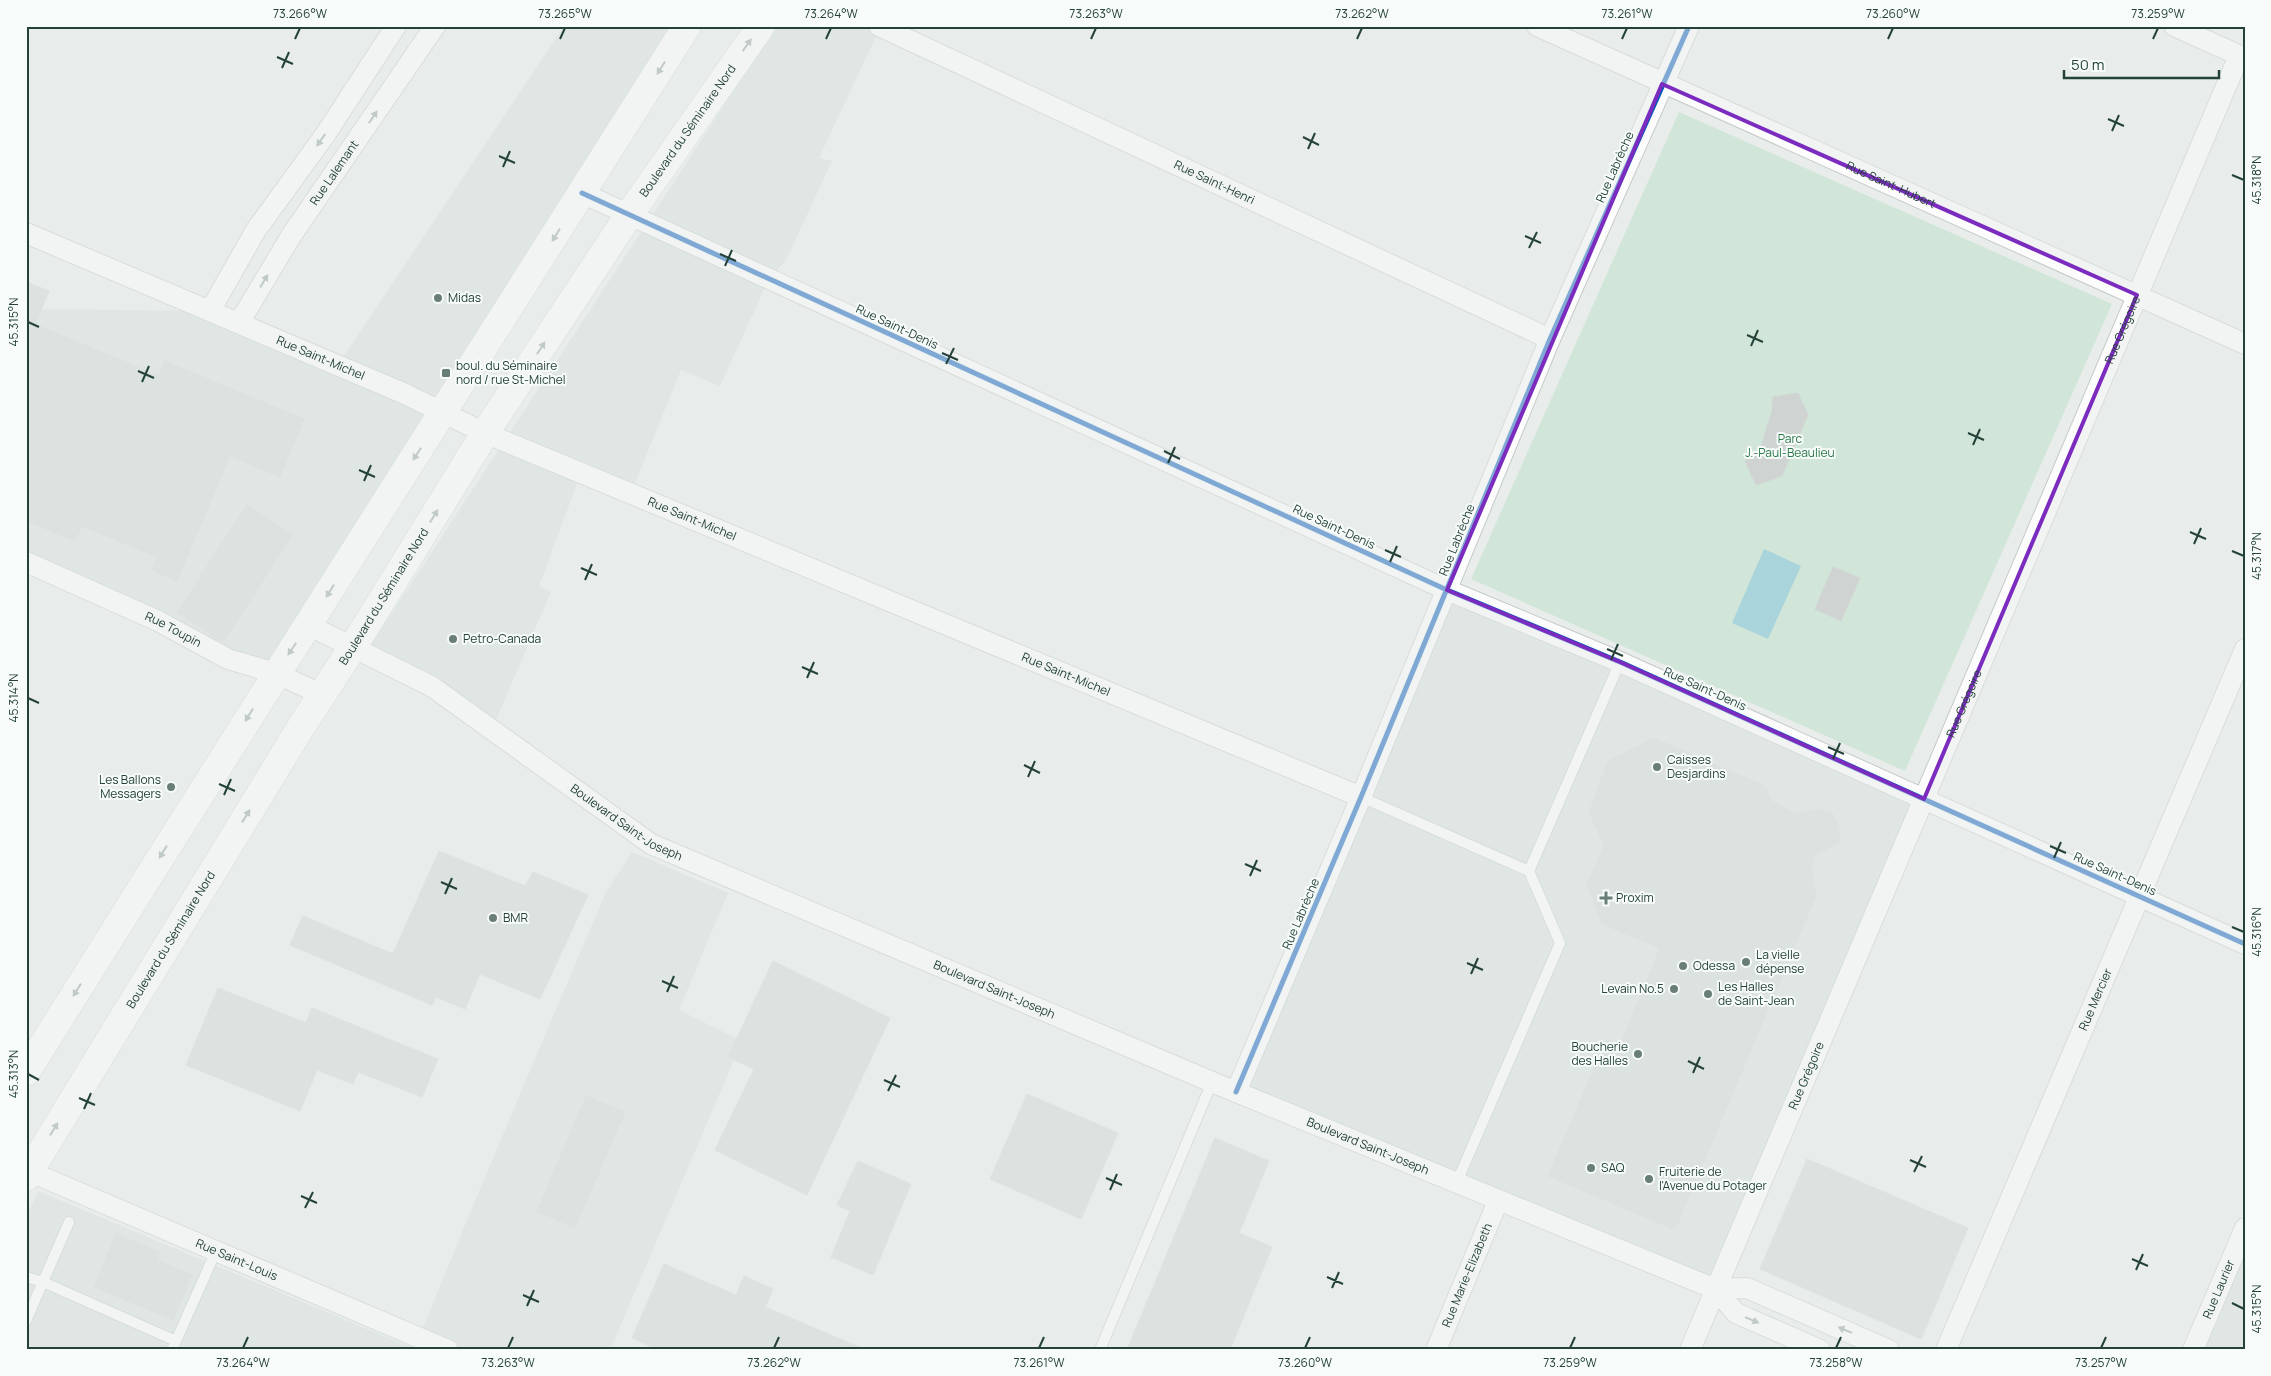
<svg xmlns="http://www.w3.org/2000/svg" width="2271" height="1376" font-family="Manrope,sans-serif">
<rect width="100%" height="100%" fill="#e8edeb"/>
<path fill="#d6dedb" d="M 564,26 L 687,26 L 275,673 L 26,562 L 26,309 L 210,311 L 338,365 Z
M 776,26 L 881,26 L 819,158 L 832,161 L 787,258 L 767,283 L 720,386 L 681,370 L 631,493 L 581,473 L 539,586 L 551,592 L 496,720 L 371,645 Z
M 1447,590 L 1924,799 L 1715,1289 L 1236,1092 Z
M 632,852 L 728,893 L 679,1010 L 742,1041 L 610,1350 L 448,1350 L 419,1337 L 482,1184 L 605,894 Z
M 38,1191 L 417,1350 L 26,1350 L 26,1218 Z
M 2245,1228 L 2245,1350 L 2193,1350 Z"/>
<path fill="#d1e6d8" d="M 1679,112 L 2112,304 L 1905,771 L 1471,579 Z"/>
<path fill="#a9d4db" d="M 1764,549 L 1801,566 L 1768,639 L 1732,623 Z"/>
<path fill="#cfd4d2" stroke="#d1d6d4" d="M 26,282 L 49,291 L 35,324 L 159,376 L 165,361 L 304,419 L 280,477 L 230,456 L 177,581 L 152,570 L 157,557 L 82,526 L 75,541 L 26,521 Z
M 1798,393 L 1808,415 L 1782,476 L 1756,485 L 1745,461 L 1760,450 L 1772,411 L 1773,397 Z
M 247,505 L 293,535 L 223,642 L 177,612 Z
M 1833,567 L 1860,578 L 1841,621 L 1815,609 Z
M 1654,738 L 1765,786 L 1772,801 L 1796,814 L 1817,809 L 1833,814 L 1838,826 L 1841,842 L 1815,855 L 1811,869 L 1816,896 L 1675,1230 L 1548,1176 L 1606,1040 L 1620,1045 L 1660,948 L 1602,924 L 1587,885 L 1604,845 L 1589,812 L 1608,761 Z
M 439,851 L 525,886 L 533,872 L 588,895 L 540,999 L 480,974 L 465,1009 L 436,997 L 432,1005 L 290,945 L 303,916 L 393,954 Z
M 773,961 L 890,1018 L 807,1195 L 715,1150 L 754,1069 L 728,1057 Z
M 218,988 L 306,1023 L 312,1008 L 438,1059 L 422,1097 L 358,1072 L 353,1084 L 317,1070 L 300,1111 L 186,1065 Z
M 1027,1094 L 1118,1133 L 1081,1219 L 990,1179 Z
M 586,1096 L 625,1112 L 575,1228 L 537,1211 Z
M 1215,1138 L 1269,1161 L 1239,1233 L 1272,1247 L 1230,1350 L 1127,1350 Z
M 1807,1159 L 1968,1228 L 1921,1339 L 1760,1269 Z
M 858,1161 L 911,1184 L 873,1275 L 831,1257 L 850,1211 L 837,1205 Z
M 116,1234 L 160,1252 L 157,1260 L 192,1275 L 173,1320 L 94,1287 Z
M 664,1264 L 736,1295 L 744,1276 L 773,1289 L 765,1307 L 866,1350 L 659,1350 L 632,1338 Z"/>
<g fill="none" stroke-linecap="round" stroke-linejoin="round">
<g stroke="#c5cac8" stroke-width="12">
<path id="lane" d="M 1361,797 L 1529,871
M 1456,1184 L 1560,943 L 1529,871 L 1620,662
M 26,1277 L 43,1282 L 176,1341
M 26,1321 L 69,1222
M 172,1350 L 216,1251
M 1100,1350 L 1212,1082"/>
</g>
<g stroke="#c5cac8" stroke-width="22">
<g id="street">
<path id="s1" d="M 879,26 L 1550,339"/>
<path id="s2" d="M 1537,26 L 2245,344"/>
<path d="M 2174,26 L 2245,58"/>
<path d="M 582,193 L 1447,590 L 1620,662 L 2245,944"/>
<path id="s3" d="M 26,233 L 403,393 L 485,433 L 1361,797"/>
<path d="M 210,311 L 256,230 L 325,135 L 396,26"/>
<path id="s4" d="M 239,323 L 291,236 L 435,26"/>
<path id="s5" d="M 26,562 L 158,621 L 228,659 L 275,673 L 321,694"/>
<path id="s6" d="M 308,625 L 431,686 L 651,844 L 1212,1082 L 1715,1289 L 1747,1288 L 1889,1350"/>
<path d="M 1236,1092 L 1361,797 L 1550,339 L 1689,26"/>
<path id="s7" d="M 26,1170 L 448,1350"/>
<path d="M 1715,1289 L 1736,1313 L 1820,1350"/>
<path id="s8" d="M 1436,1350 L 1498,1201"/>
<path id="s9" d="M 1690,1350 L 2239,56"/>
<path id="s10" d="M 1946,1350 L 2245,649"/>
<path id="s11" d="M 2193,1350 L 2245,1228"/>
</g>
</g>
<g stroke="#c3cbc8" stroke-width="29">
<g id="secondary">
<path d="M 26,1072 C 244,722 468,376 687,26"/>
<path id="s12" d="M 26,1177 L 301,727 L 353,647 L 485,433 L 629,215 L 761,26"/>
</g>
</g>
<use href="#lane" stroke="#fcfcfc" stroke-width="10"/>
<use href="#street" stroke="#fcfcfc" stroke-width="20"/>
<use href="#secondary" stroke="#fcfcfc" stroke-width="28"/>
<g stroke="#f7fbf9" stroke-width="8">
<path id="cycleway" d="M 582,193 L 1447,590 L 1620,662 L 2245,944
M 1236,1092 L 1361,797 L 1550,339 L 1689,26"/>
</g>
<use href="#cycleway" stroke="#0057b8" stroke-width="5"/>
</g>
<defs><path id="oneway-solid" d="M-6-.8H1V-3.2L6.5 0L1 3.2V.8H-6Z" transform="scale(1.25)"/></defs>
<g fill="#909f9b">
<use href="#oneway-solid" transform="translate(747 45) rotate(-55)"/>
<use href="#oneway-solid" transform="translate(661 68) rotate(122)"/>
<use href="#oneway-solid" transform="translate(373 117) rotate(-56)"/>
<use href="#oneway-solid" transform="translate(321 140) rotate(125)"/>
<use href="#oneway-solid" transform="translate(556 235) rotate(122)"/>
<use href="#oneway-solid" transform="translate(264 281) rotate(-59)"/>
<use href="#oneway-solid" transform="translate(541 348) rotate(-57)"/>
<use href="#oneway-solid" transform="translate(417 454) rotate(123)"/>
<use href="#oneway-solid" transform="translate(434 516) rotate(-58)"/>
<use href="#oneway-solid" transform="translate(330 591) rotate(122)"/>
<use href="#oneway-solid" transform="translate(292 649) rotate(124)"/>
<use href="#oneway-solid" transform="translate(249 715) rotate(122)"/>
<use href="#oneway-solid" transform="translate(246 816) rotate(-58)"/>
<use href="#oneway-solid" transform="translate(163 852) rotate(122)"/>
<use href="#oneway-solid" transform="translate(77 990) rotate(122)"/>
<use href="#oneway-solid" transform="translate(54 1129) rotate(-58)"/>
<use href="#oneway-solid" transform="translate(1752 1320) rotate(23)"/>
<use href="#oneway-solid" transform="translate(1845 1330) rotate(-157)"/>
</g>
<path d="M0 0H2271V1376H0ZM 1662,84 L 2137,295 L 1924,799 L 1620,662 L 1447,590 Z" fill="#e8edeb" fill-opacity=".55" fill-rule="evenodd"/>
<path fill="none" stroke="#7b2cbf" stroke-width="4" stroke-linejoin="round" d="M 1662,84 L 2137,295 L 1924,799 L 1620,662 L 1447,590 Z"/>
<path fill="none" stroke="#24423a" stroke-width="2" d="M 295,39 L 300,28M 560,39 L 565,28M 826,39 L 831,28M 1091,39 L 1096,28M 1357,39 L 1362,28M 1622,39 L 1627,28M 1888,39 L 1893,28M 2153,39 L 2158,28M 277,57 L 293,64M 282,68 L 289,52M 2108,119 L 2124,126M 2112,131 L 2119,115M 1303,137 L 1319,145M 1308,149 L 1315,133M 499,156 L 515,163M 503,167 L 510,151M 2232,175 L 2244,180M 1525,236 L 1541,243M 1529,248 L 1537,232M 720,254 L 736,261M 725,266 L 732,250M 28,322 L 39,327M 1747,335 L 1763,342M 1751,346 L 1758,330M 942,353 L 958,360M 946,364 L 954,348M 138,371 L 154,378M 142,382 L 149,366M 1968,433 L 1984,440M 1973,445 L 1980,429M 1164,451 L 1180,459M 1168,463 L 1175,447M 359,470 L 375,477M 364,481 L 371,465M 2190,532 L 2206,539M 2194,544 L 2201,528M 1385,550 L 1401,557M 2232,551 L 2244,556M 1390,562 L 1397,546M 581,568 L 597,575M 585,580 L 592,564M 1607,649 L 1623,656M 1611,660 L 1618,644M 802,667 L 818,674M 807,678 L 814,662M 28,698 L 39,703M 1828,747 L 1844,754M 1833,759 L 1840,743M 1024,765 L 1040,773M 1028,777 L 1035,761M 219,784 L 235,791M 224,795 L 231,779M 2050,846 L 2066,853M 2054,858 L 2061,842M 1245,864 L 1261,871M 1250,876 L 1257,860M 441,882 L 457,889M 445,894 L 452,878M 2232,927 L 2244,932M 1467,963 L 1483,970M 1471,974 L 1478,958M 662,981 L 678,988M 667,992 L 674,976M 1688,1061 L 1704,1069M 1693,1073 L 1700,1057M 28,1074 L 39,1080M 884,1080 L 900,1087M 888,1091 L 896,1075M 79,1098 L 95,1105M 84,1109 L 91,1093M 1910,1160 L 1926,1167M 1914,1172 L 1922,1156M 1106,1178 L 1122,1185M 1110,1190 L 1117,1174M 301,1196 L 317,1203M 305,1208 L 313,1192M 2132,1259 L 2148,1266M 2136,1270 L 2143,1254M 1327,1277 L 1343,1284M 1332,1288 L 1339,1272M 523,1295 L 539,1302M 2232,1303 L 2244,1309M 527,1306 L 534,1290M 243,1348 L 248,1337M 508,1348 L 513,1337M 774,1348 L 779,1337M 1039,1348 L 1044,1337M 1305,1348 L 1310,1337M 1570,1348 L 1575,1337M 1836,1348 L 1841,1337M 2101,1348 L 2106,1337"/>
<g fill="#697e78" stroke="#f7fbf9" stroke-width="2">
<circle cx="438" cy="298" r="5"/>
<rect x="441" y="368" width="10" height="10" rx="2.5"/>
<circle cx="453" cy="639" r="5"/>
<circle cx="1657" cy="767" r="5"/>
<circle cx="171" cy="787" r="5"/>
<path d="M1603.5 890.5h5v5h5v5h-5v5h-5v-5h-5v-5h5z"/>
<circle cx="493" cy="918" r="5"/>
<circle cx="1746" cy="962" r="5"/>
<circle cx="1683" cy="966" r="5"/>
<circle cx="1674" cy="989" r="5"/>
<circle cx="1708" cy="994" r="5"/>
<circle cx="1638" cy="1054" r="5"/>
<circle cx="1591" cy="1168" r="5"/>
<circle cx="1649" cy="1179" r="5"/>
</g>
<g text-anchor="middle" stroke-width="4" stroke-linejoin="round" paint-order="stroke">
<g font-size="12" fill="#24423a" stroke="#f7fbf9">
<text dy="4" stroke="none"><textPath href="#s12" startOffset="1238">Boulevard du Séminaire Nord</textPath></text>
<text transform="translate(1615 167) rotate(-66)" y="4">Rue Labrèche</text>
<text dy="4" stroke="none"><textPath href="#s4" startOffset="178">Rue Lalemant</textPath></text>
<text dy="4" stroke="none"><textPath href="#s1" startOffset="370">Rue Saint-Henri</textPath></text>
<text dy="4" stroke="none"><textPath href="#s2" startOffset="388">Rue Saint-Hubert</textPath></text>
<text transform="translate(897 327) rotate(25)" y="4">Rue Saint-Denis</text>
<text dy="4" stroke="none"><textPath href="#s9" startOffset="1108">Rue Grégoire</textPath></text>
<text dy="4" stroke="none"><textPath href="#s3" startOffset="320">Rue Saint-Michel</textPath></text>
<text dy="4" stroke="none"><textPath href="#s3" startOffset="725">Rue Saint-Michel</textPath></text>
<text transform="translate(1334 527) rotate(25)" y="4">Rue Saint-Denis</text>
<text transform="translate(1457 540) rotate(-68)" y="4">Rue Labrèche</text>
<text dy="4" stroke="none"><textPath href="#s12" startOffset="682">Boulevard du Séminaire Nord</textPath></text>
<text dy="4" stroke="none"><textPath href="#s5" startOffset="162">Rue Toupin</textPath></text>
<text dy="4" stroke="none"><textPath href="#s3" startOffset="1130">Rue Saint-Michel</textPath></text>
<text transform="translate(1705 689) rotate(24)" y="4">Rue Saint-Denis</text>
<text dy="4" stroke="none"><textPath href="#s9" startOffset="702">Rue Grégoire</textPath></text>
<text dy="4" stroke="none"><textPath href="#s6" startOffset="376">Boulevard Saint-Joseph</textPath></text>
<text transform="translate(2115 874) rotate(24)" y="4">Rue Saint-Denis</text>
<text transform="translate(1301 914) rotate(-67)" y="4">Rue Labrèche</text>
<text dy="4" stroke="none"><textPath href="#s12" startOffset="278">Boulevard du Séminaire Nord</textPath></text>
<text dy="4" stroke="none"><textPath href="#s6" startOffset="781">Boulevard Saint-Joseph</textPath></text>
<text dy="4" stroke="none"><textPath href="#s10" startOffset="381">Rue Mercier</textPath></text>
<text dy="4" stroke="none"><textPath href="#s9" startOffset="298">Rue Grégoire</textPath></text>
<text dy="4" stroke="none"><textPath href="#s6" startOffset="1186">Boulevard Saint-Joseph</textPath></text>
<text dy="4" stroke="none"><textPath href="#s7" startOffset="229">Rue Saint-Louis</textPath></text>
<text dy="4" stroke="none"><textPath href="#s8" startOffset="81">Rue Marie-Elizabeth</textPath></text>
<text dy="4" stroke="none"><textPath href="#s11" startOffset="66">Rue Laurier</textPath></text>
</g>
<g font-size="12" fill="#24423a" stroke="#f7fbf9" text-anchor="start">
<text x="448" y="302">Midas</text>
<text x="456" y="370">boul. du Séminaire<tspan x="456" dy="14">nord / rue St-Michel</tspan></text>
<text x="463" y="643">Petro-Canada</text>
<text x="1667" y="764">Caisses<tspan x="1667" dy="14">Desjardins</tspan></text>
<text x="161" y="784" text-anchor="end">Les Ballons<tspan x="161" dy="14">Messagers</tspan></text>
<text x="1616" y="902">Proxim</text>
<text x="503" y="922">BMR</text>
<text x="1756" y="959">La vielle<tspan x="1756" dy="14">dépense</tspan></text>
<text x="1693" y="970">Odessa</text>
<text x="1718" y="991">Les Halles<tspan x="1718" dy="14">de Saint-Jean</tspan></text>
<text x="1664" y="993" text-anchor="end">Levain No.5</text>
<text x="1628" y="1051" text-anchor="end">Boucherie<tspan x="1628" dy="14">des Halles</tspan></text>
<text x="1601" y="1172">SAQ</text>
<text x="1659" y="1176">Fruiterie de<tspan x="1659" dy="14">l'Avenue du Potager</tspan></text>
</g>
<g font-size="12" fill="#2d7a4b" stroke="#f7fbf9">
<text x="1790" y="443">Parc<tspan x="1790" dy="14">J.-Paul-Beaulieu</tspan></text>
</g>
</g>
<rect width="2271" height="1376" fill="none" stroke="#f7fbf9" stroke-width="55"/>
<path d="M2064 70v8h155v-8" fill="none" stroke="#24423a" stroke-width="2.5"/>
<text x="2071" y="70" font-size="15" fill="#24423a" stroke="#f7fbf9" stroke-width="4" paint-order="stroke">50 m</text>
<rect x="28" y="28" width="2216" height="1320" fill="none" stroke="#24423a" stroke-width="2"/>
<g font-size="12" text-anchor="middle" fill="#24423a">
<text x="300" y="18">73.266°W</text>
<text x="565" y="18">73.265°W</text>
<text x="831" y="18">73.264°W</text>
<text x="1096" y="18">73.263°W</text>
<text x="1362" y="18">73.262°W</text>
<text x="1627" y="18">73.261°W</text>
<text x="1893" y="18">73.260°W</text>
<text x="2158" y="18">73.259°W</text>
<text transform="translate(2257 180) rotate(-90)" y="4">45.318°N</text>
<text transform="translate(14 322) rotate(-90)" y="4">45.315°N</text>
<text transform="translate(2257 556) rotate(-90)" y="4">45.317°N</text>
<text transform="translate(14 698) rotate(-90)" y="4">45.314°N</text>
<text transform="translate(2257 932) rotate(-90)" y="4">45.316°N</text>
<text transform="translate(14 1074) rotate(-90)" y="4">45.313°N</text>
<text transform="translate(2257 1309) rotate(-90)" y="4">45.315°N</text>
<text x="243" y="1367">73.264°W</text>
<text x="508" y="1367">73.263°W</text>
<text x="774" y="1367">73.262°W</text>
<text x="1039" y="1367">73.261°W</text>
<text x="1305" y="1367">73.260°W</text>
<text x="1570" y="1367">73.259°W</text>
<text x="1836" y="1367">73.258°W</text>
<text x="2101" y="1367">73.257°W</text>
</g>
</svg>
